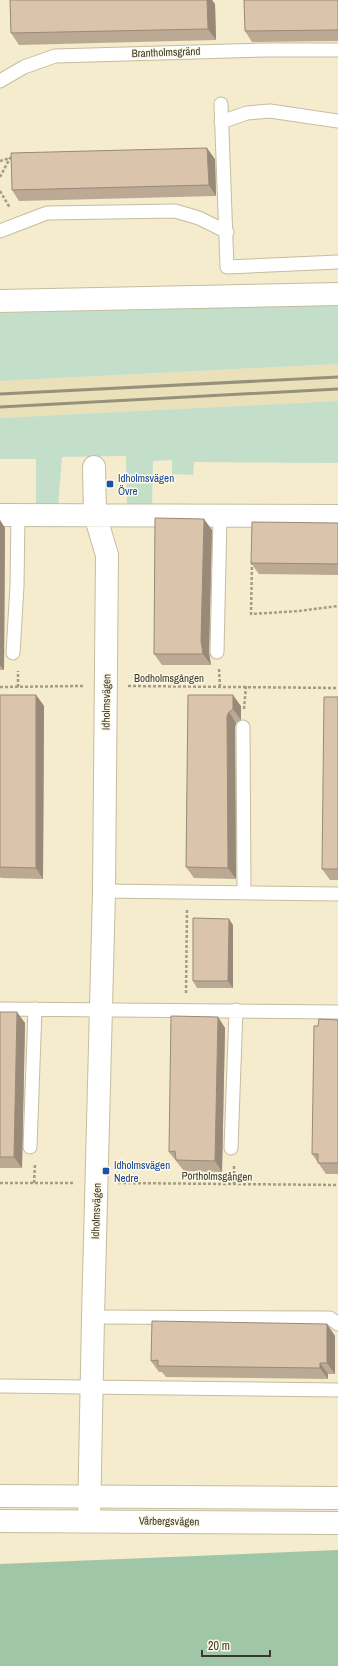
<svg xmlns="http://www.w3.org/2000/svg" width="338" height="1666" font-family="'Archivo Narrow',sans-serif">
<rect width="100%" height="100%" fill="#f4eccc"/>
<path fill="#eae1ba" d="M 338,364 L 338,401 L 0,418 L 0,381 Z"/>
<path fill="#c3dfc9" d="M 338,305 L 338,364 L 0,381 L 0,313 Z
M 338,401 L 338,463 L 194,462 L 193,475 L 172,474 L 172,460 L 153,461 L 152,507 L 127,507 L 126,456 L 62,457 L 58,506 L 36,506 L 36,459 L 0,459 L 0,418 Z"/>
<path fill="#a0c6a8" d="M 338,1550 L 338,1666 L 0,1666 L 0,1564 Z"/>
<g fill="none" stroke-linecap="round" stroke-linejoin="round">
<g stroke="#c4bd9e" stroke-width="15">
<path id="service" d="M 0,81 L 24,67 L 55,56 L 264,50 L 338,50
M 221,104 L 227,267 L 338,262
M 221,122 L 247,113 L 270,111 L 338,121
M 0,231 L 47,213 L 175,211 L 199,218 L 227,232
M 217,652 L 220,516
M 13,653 L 17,586 L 18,515
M 243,727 L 244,893
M 104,891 L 338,894
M 0,1009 L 338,1012
M 30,1147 L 35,1009
M 231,1148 L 236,1010
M 93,1317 L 330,1318 L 338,1324
M 0,1386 L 338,1390"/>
</g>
<g stroke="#c4bd9e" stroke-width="24">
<path id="minor" d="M 0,301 L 338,294
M 0,515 L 338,516
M 89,1520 L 93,1317 L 104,891 L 107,555 L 95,515 L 94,467"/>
</g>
<g stroke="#c4bd9e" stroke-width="24">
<path id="tertiary" d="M 0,1496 L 338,1498
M 0,1521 L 338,1523"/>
</g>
<path stroke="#a39d86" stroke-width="2.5" stroke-dasharray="3 2" stroke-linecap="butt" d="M 0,161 L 10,158
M 0,177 L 10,158 L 14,158
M 0,191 L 10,208
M 252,562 L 251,614 L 299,611 L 338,606
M 219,669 L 220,686
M 128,686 L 338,688
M 0,687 L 83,686
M 18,687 L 18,671
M 244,709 L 246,686
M 186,993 L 187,910
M 0,1183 L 73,1183
M 34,1183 L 35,1164
M 118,1183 L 338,1185
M 234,1184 L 234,1166"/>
<use href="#service" stroke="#fff" stroke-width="13"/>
<use href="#minor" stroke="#fff" stroke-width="22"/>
<use href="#tertiary" stroke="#fff" stroke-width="22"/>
<path stroke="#96917b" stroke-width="3" d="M 0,394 L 338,377
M 0,407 L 338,389"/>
</g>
<path fill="#bba993" d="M 10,0 L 212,0 L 215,4 L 216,40 L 19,45 L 11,33 Z
M 338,0 L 338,41 L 252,42 L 245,31 Z
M 215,159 L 216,196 L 19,201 L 12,190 Z
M 0,520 L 5,528 L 4,670 L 0,670 Z
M 338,523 L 338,575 L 259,574 L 251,563 Z
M 212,530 L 209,652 L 211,665 L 162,665 L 154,654 Z
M 0,695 L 36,695 L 44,706 L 43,879 L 1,878 L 0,877 Z
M 188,695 L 241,706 L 241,720 L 236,723 L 235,727 L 236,879 L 194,878 L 186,867 Z
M 338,697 L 338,880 L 330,880 L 322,869 Z
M 233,925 L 233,988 L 197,988 L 193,981 Z
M 0,1012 L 25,1023 L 22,1168 L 0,1168 Z
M 218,1017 L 225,1028 L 222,1172 L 184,1171 L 169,1152 Z
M 338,1020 L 338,1174 L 326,1174 L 312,1154 Z
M 327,1324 L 335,1336 L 335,1374 L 328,1374 L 328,1379 L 166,1377 L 162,1372 L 159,1372 L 151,1361 Z"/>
<path fill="#998978" d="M 207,0 L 212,0 L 215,4 L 216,40 L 208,29 Z
M 207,148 L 215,159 L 216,196 L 209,185 Z
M 204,519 L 212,530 L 209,652 L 211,665 L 203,654 L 201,641 Z
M 0,520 L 5,528 L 4,670 L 0,665 Z
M 36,695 L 44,706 L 43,879 L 36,868 Z
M 233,695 L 241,706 L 241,720 L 233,709 Z
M 229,712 L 236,723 L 235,727 L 236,879 L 228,868 L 227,716 Z
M 229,919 L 233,925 L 233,988 L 228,981 Z
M 17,1012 L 25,1023 L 22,1168 L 14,1157 Z
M 218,1017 L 225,1028 L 222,1172 L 215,1161 Z
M 327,1324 L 335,1336 L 335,1374 L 327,1363 Z
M 320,1363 L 328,1374 L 328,1379 L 320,1368 Z"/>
<path fill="#dac4ab" stroke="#998978" d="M 10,0 L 207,0 L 208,29 L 11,33 Z
M 244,0 L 338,0 L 338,30 L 245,31 Z
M 207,148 L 209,185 L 12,190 L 11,153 Z
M 155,518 L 204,519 L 201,641 L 203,654 L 154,654 Z
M 252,522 L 338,523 L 338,564 L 251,563 Z
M 0,695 L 36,695 L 36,868 L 0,867 Z
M 188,695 L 233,695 L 233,709 L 229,712 L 227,716 L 228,868 L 186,867 Z
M 324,697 L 338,697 L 338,869 L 322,869 Z
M 193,918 L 229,919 L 228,981 L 193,981 Z
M 0,1012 L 17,1012 L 14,1157 L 0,1157 Z
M 171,1016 L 218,1017 L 215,1161 L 176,1160 L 175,1151 L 169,1152 Z
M 319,1019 L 338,1020 L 338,1163 L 318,1163 L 318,1154 L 312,1154 L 314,1026 L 318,1026 Z
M 152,1321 L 327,1324 L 327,1363 L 320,1363 L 320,1368 L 158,1366 L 158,1360 L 151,1361 Z"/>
<g fill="#1a4fb4" stroke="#fdf9e6" stroke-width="1.5">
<rect x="106" y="480" width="8" height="8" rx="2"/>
<rect x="102" y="1167" width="8" height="8" rx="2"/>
</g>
<g text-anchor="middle" stroke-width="3" stroke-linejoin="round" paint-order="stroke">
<g font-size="11" fill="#3c392c" stroke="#fdf9e6">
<text transform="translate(166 52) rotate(-2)" y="4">Brantholmsgränd</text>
<text x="169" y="682">Bodholmsgången</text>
<text transform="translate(106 702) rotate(-89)" y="4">Idholmsvägen</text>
<text transform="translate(217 1176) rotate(1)" y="4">Portholmsgången</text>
<text transform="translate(96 1211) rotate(-88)" y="4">Idholmsvägen</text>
<text transform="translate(169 1521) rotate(1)" y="4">Vårbergsvägen</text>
</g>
<g font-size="11" fill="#164399" stroke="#fdf9e6" text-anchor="start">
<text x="118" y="482">Idholmsvägen<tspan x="118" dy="13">Övre</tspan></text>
<text x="114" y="1169">Idholmsvägen<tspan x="114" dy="13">Nedre</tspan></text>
</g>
</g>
<path d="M202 1650v6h68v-6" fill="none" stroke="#3c392c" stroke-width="2"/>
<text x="208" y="1650" font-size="12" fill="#3c392c" stroke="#fdf9e6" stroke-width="3" paint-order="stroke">20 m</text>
</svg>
